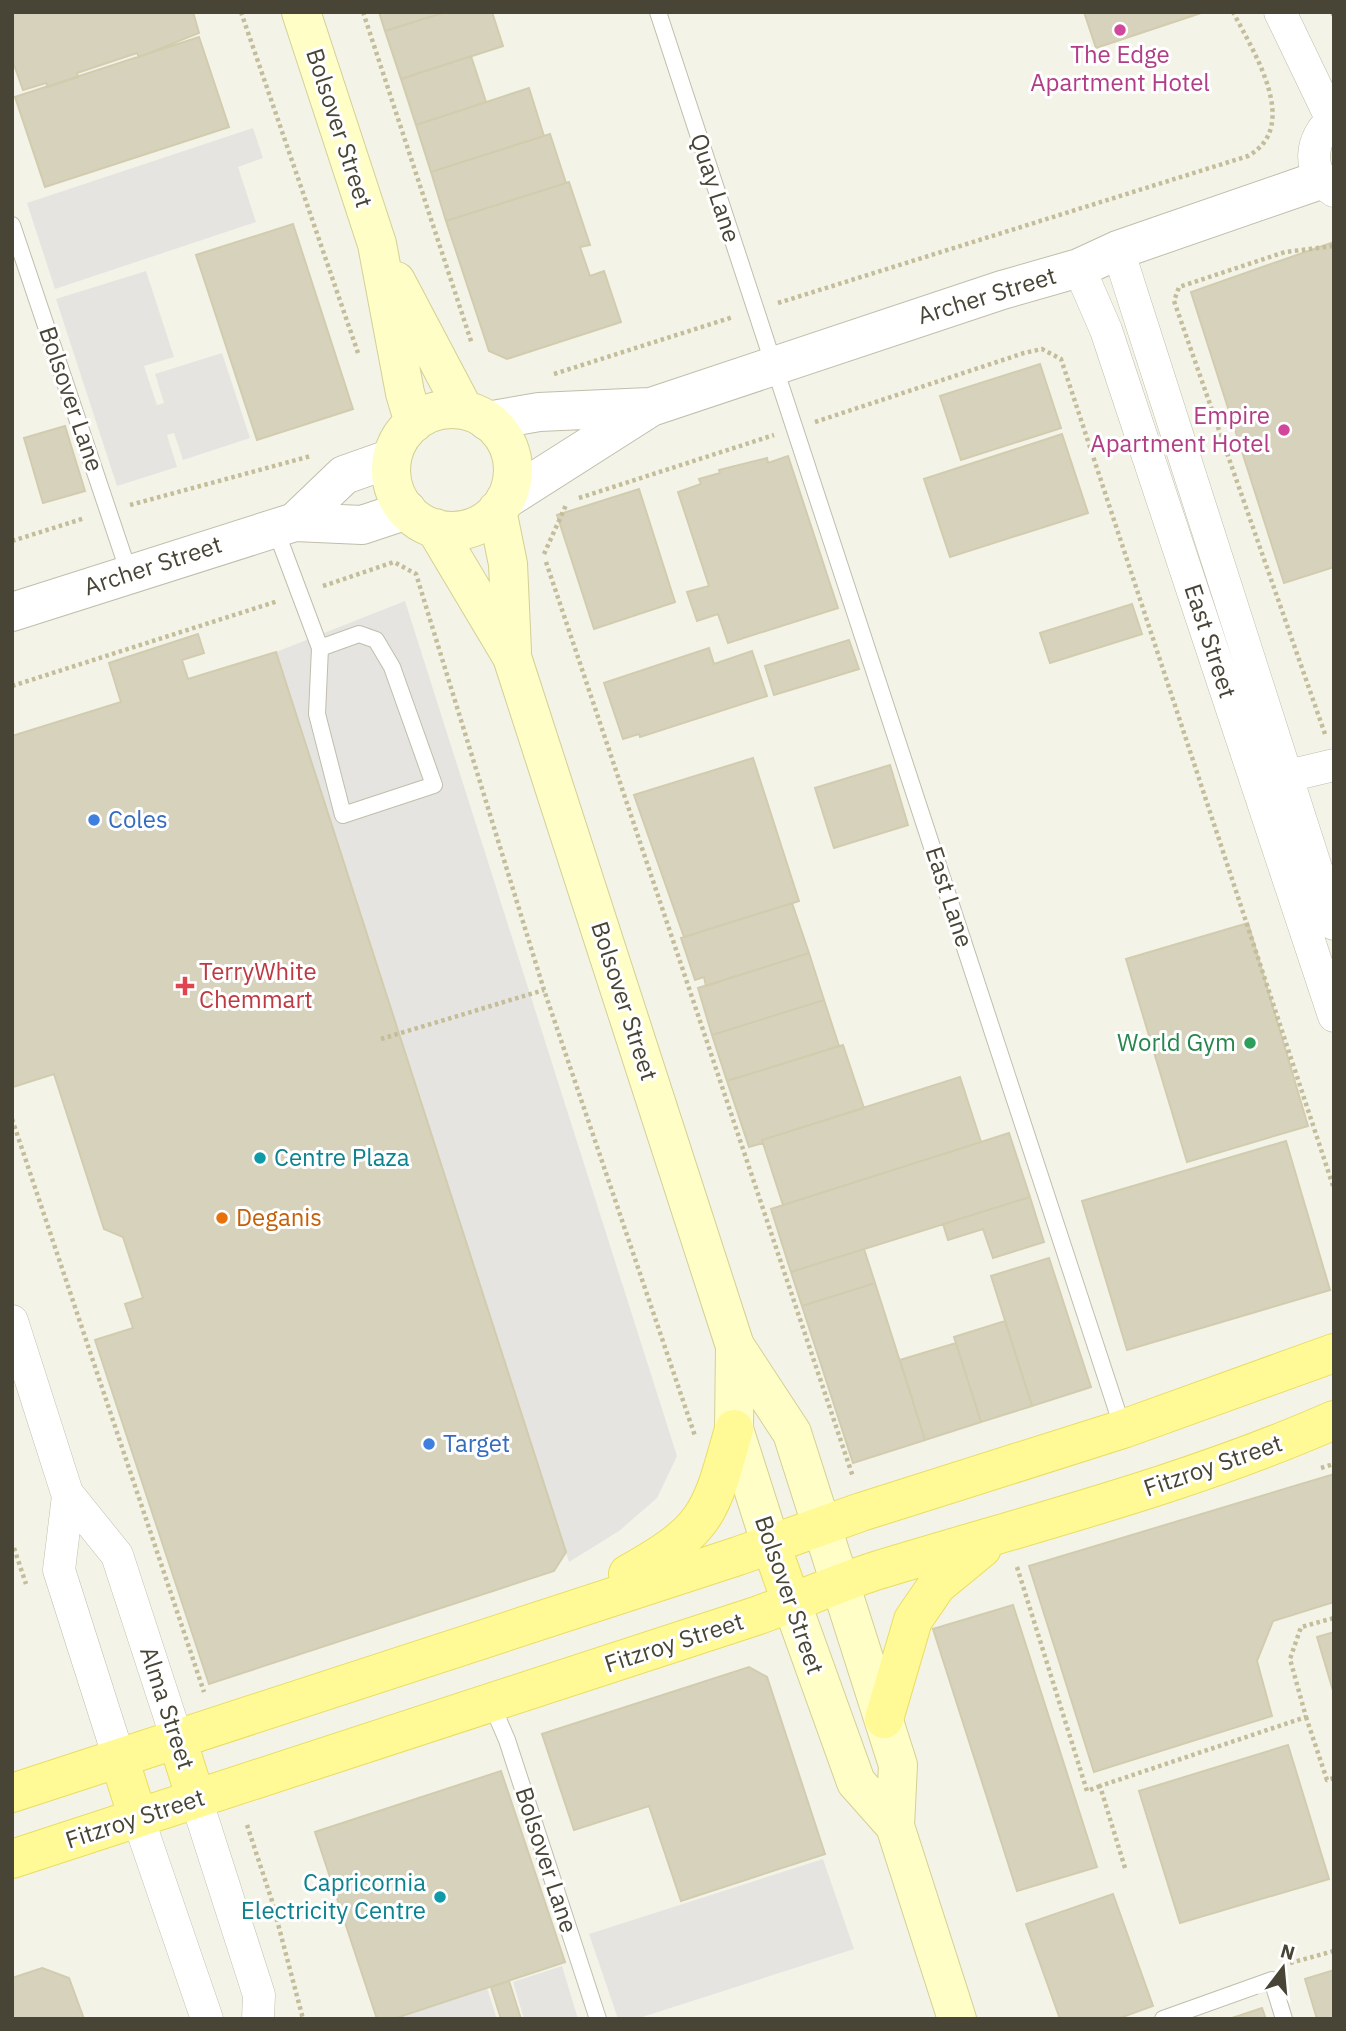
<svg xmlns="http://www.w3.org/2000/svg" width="1346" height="2031" font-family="'IBM Plex Sans',sans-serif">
<rect width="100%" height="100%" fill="#f4f3e8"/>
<path fill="#e5e4e0" d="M 253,128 L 263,158 L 238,167 L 256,222 L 55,289 L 27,203 Z
M 146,271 L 174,357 L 144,366 L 157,405 L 164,403 L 155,374 L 222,353 L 250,438 L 183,460 L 174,433 L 167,435 L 177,467 L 117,486 L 56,299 Z
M 405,601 L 677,1456 L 657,1498 L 619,1531 L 569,1562 L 276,652 Z
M 823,1859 L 854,1949 L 636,2019 L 618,2019 L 589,1934 Z
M 562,1966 L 578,2019 L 524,2019 L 513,1982 Z
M 487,1988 L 497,2019 L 388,2019 Z"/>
<path fill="#d7d2bc" stroke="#d2ccaf" stroke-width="2" d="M 12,12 L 193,12 L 199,33 L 139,57 L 137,53 L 77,73 L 78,77 L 48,87 L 46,83 L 23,90 L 12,59 Z
M 379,12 L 446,12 L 385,31 Z
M 446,12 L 492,12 L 503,46 L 401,79 L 385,31 Z
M 1084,12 L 1204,12 L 1096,48 Z
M 199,37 L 229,127 L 45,187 L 15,97 Z
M 471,56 L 486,102 L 416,125 L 401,79 Z
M 529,88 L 544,136 L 431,172 L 416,125 Z
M 550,134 L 566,183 L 446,221 L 431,172 Z
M 569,182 L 590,245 L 580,247 L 590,276 L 604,271 L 621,322 L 507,359 L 489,351 L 446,221 Z
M 293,224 L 353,409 L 257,440 L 196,255 Z
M 1334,242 L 1334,567 L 1284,583 L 1191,292 Z
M 1040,364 L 1061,428 L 961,460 L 940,396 Z
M 65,426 L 85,491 L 43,503 L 24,438 Z
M 1062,434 L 1088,513 L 950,557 L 924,479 Z
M 788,456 L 838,608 L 728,643 L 718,614 L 697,621 L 687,592 L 709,586 L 678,492 L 701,484 L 699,479 L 720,473 L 719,470 L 767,458 L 768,463 Z
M 639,489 L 675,602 L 594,629 L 557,515 Z
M 1132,604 L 1142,634 L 1050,663 L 1040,633 Z
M 198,634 L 204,653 L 182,660 L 188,679 L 276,652 L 566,1552 L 554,1571 L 209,1684 L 95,1340 L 133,1328 L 125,1304 L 143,1298 L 123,1237 L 104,1229 L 54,1074 L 13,1087 L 12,1085 L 12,736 L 121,702 L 109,663 Z
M 849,640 L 859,669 L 774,695 L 765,666 Z
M 709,648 L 714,664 L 752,651 L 767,696 L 640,737 L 639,734 L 623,739 L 604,683 Z
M 753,758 L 799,901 L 684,937 L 634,795 Z
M 890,765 L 908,825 L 834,848 L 815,788 Z
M 792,903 L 809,953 L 706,986 L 704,977 L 695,980 L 681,938 Z
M 1248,923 L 1308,1126 L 1187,1162 L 1126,959 Z
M 809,953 L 824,1000 L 712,1035 L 698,988 Z
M 824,1000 L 839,1046 L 727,1081 L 712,1035 Z
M 843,1045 L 864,1108 L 762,1140 L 763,1143 L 749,1147 L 727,1081 Z
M 960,1077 L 981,1142 L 783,1205 L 762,1140 Z
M 1009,1133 L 1030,1197 L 791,1272 L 771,1209 Z
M 1286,1141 L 1330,1290 L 1127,1350 L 1082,1201 Z
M 1030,1197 L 1044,1242 L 993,1258 L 983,1229 L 948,1240 L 943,1224 Z
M 864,1249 L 875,1283 L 802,1306 L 791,1272 Z
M 1049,1258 L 1091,1387 L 1032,1406 L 991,1276 Z
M 875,1283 L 925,1440 L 853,1463 L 802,1306 Z
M 1005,1321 L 1032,1406 L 981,1422 L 954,1337 Z
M 956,1343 L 981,1422 L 925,1440 L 900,1360 Z
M 1334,1474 L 1334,1602 L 1273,1621 L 1257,1661 L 1272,1716 L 1094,1772 L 1029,1566 Z
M 1013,1605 L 1097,1867 L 1017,1891 L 933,1629 Z
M 1334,1632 L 1334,1694 L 1317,1637 Z
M 749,1667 L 767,1677 L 825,1854 L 681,1901 L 649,1806 L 574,1830 L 542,1734 Z
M 1288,1745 L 1329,1879 L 1180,1923 L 1139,1791 Z
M 501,1771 L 565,1962 L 393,2019 L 377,2019 L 315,1832 Z
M 1113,1894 L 1153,2006 L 1117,2019 L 1060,2019 L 1026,1924 Z
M 42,1968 L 69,1978 L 84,2019 L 12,2019 L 12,1978 Z
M 1334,1970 L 1334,2019 L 1317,2019 L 1305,1979 Z
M 509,1981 L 521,2019 L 501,2019 L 491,1987 Z
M 1262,2008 L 1266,2019 L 1229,2019 Z"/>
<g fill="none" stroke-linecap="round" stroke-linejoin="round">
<g stroke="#c0beaa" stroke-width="18">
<path id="service" d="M 658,12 L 1123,1429
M 12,225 L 129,573
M 275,528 L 320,648 L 317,714 L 343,815 L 434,785 L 392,667 L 376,640 L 359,634 L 320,648
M 491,1703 L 507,1740 L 598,2019
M 1163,2019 L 1272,1980 L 1284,2019"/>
</g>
<g stroke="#c0beaa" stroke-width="33">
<path id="minor" d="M 1280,12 L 1332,120
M 1334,119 C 1309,137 1306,174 1334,191
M 1118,250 L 1334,924
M 1079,268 L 1106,330 L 1334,1016
M 1267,781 L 1334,765
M 12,1321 L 68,1496 L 59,1570 L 119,1758
M 67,1493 L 117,1555 L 177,1739
M 196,1799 L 259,1995 L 258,2019
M 138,1818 L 207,2019"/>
</g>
<g stroke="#c0beaa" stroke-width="40">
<path id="tertiary" d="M 487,421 L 539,412 L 649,407
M 505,500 L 651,407 L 1002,290 L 1079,268 L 1118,250 L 1320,180
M 295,522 L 344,475 L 392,458
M 12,612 L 295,522 L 362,525 L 407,510"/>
</g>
<g stroke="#d3d094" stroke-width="40">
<path id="secondary" d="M 301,12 L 377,244 L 405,393 L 414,423
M 396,281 L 464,410
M391 470a61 61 0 1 1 122 0a61 61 0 1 1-122 0Z
M 497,510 L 508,564 L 512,651
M 435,528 L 512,657 L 735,1346 L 792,1433 L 898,1765 L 895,1826 L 957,2019
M 735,1346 L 734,1429 L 771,1545
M 792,1604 L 856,1782 L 895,1826"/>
</g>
<g stroke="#e9de61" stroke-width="40">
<path id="primary" d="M 771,1545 L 792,1604
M 628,1574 C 708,1529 710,1515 734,1429
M 884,1719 L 913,1620 L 937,1585 L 982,1548
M 177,1739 L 196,1799
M 119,1758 L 138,1818
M 12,1793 L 738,1556 L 861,1512 L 1123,1429 L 1334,1353
M 12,1859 L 756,1616 C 796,1602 835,1584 875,1571 C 1029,1524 1186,1485 1334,1420"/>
</g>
<path stroke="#c3bd9a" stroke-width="4.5" stroke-dasharray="3.5 3.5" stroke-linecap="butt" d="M 241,12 L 358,353
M 363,12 L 472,344
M 1332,12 L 1334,17
M 778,303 L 1248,156 C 1302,126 1253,51 1233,12
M 554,374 L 733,317
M 815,422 L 1024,353 L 1042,349 L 1061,359 L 1334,1189
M 579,498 L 774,435
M 130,505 L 311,456
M 12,541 L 85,518
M 544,554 L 566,505
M 546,562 L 853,1477
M 323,586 L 394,562 L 416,574 L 544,990 L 695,1436
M 12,686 L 278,601
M 1325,734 L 1174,301 L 1179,287 L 1285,252 L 1334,246
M 381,1039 L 544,990
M 12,1119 L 204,1692
M 1321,1468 L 1334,1464
M 14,1548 L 26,1584
M 1017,1567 L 1087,1791 L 1100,1786
M 1306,1717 L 1327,1780 L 1334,1778
M 247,1825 L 272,1901 L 303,2019
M 1125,1868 L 1100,1786 L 1306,1717 L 1290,1659 L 1301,1627 L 1334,1618
M 1290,1963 L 1334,1951"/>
<use href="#service" stroke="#fff" stroke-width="16"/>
<use href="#minor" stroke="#fff" stroke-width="32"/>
<use href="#tertiary" stroke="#fff" stroke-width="38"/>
<use href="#secondary" stroke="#fffec7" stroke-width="38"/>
<use href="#primary" stroke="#fff996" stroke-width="38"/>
</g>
<g fill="#d1479c" stroke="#fff" stroke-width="2.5">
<circle cx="1120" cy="30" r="7"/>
<circle cx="1284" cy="430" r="7"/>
</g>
<g fill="#3f7fe0" stroke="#fff" stroke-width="2.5">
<circle cx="94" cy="820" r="7"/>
<circle cx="429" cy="1444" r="7"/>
</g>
<path fill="#e0444e" stroke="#fff" stroke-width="2.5" d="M181.5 975.5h7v7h7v7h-7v7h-7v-7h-7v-7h7z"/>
<circle fill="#2e9e5b" stroke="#fff" stroke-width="2.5" cx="1250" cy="1043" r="7"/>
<g fill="#0f9aa8" stroke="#fff" stroke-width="2.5">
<circle cx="260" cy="1158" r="7"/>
<circle cx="440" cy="1897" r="7"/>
</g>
<circle fill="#e8710a" stroke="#fff" stroke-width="2.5" cx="222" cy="1218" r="7"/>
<g text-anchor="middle" stroke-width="6" stroke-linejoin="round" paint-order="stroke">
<g font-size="24" fill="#b23c85" stroke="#fff">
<text x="1120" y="63">The Edge<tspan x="1120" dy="28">Apartment Hotel</tspan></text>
<text x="1270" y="424" text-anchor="end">Empire<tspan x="1270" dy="28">Apartment Hotel</tspan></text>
</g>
<g font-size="24" fill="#484536" stroke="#fff">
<text transform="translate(339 128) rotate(72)" y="8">Bolsover Street</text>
<text transform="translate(715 188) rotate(72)" y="8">Quay Lane</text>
<text transform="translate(987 296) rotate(-17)" y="8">Archer Street</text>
<text transform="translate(71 399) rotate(71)" y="8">Bolsover Lane</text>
<text transform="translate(153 566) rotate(-18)" y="8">Archer Street</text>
<text transform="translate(1210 641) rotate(72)" y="8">East Street</text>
<text transform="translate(949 897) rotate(72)" y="8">East Lane</text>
<text transform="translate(624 1001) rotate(72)" y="8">Bolsover Street</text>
<text transform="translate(1213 1466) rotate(-19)" y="8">Fitzroy Street</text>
<text transform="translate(789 1595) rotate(71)" y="8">Bolsover Street</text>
<text transform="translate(674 1643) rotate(-18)" y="8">Fitzroy Street</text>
<text transform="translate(167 1708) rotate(72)" y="8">Alma Street</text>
<text transform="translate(135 1819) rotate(-18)" y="8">Fitzroy Street</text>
<text transform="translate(546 1860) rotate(72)" y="8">Bolsover Lane</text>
</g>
<g font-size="24" fill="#366cbe" stroke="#fff" text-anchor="start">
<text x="108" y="828">Coles</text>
<text x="443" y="1452">Target</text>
</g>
<g font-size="24" fill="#be3a42" stroke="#fff" text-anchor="start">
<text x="199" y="980">TerryWhite<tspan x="199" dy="28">Chemmart</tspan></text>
</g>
<g font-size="24" fill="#27864d" stroke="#fff" text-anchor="end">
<text x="1236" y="1051">World Gym</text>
</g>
<g font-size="24" fill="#0d838f" stroke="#fff" text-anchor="start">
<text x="274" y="1166">Centre Plaza</text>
<text x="426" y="1891" text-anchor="end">Capricornia<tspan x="426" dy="28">Electricity Centre</tspan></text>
</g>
<g font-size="24" fill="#c56008" stroke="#fff" text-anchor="start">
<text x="236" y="1226">Deganis</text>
</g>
</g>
<rect width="1346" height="2031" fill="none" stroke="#484536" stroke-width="28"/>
<g transform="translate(1283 1968) rotate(16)" stroke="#ffffff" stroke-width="5" paint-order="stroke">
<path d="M0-5L12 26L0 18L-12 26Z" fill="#484536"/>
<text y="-10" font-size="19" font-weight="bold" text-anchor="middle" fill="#484536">N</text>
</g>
</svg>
